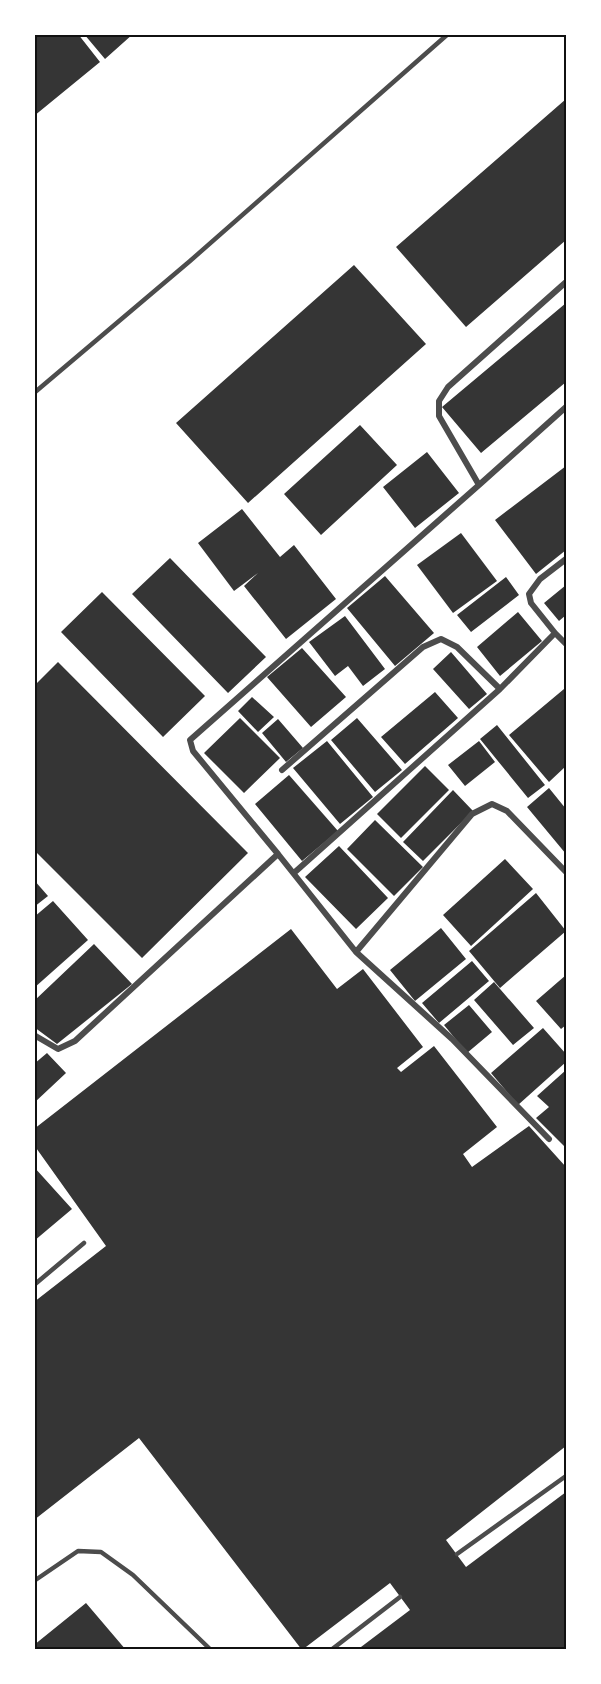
<svg xmlns="http://www.w3.org/2000/svg" width="601" height="1684" font-family="Jost,sans-serif">
<rect width="100%" height="100%" fill="#fff"/>
<path fill="#353535" d="M 34,34 L 78,34 L 100,62 L 34,116 Z
M 84,34 L 133,34 L 105,59 Z
M 566,99 L 566,240 L 466,327 L 396,247 Z
M 354,265 L 426,344 L 248,503 L 176,423 Z
M 566,303 L 566,382 L 481,453 L 442,407 Z
M 360,425 L 397,465 L 321,535 L 284,494 Z
M 427,452 L 459,493 L 415,528 L 383,487 Z
M 566,466 L 566,550 L 536,574 L 495,520 Z
M 242,509 L 280,557 L 294,545 L 336,599 L 286,639 L 244,586 L 258,573 L 234,591 L 198,543 Z
M 461,533 L 497,581 L 453,613 L 417,565 Z
M 170,558 L 266,657 L 228,693 L 132,594 Z
M 385,576 L 434,633 L 395,666 L 347,608 Z
M 506,577 L 519,595 L 471,632 L 457,615 Z
M 566,585 L 566,615 L 559,621 L 544,603 Z
M 102,592 L 205,696 L 163,737 L 61,632 Z
M 518,612 L 542,641 L 500,676 L 477,647 Z
M 345,616 L 385,669 L 363,686 L 348,666 L 335,676 L 309,642 Z
M 302,648 L 346,697 L 311,727 L 267,677 Z
M 451,652 L 487,694 L 469,709 L 433,669 Z
M 58,662 L 248,853 L 142,958 L 34,850 L 34,686 Z
M 564,689 L 566,766 L 549,782 L 509,735 Z
M 435,692 L 458,718 L 405,764 L 381,737 Z
M 252,697 L 274,717 L 258,732 L 238,711 Z
M 240,718 L 280,758 L 244,793 L 204,753 Z
M 357,718 L 402,770 L 375,792 L 331,740 Z
M 278,719 L 303,748 L 286,762 L 262,733 Z
M 497,725 L 545,785 L 528,798 L 480,739 Z
M 327,741 L 373,797 L 340,824 L 293,768 Z
M 479,741 L 495,762 L 465,786 L 448,765 Z
M 425,766 L 449,790 L 401,838 L 377,814 Z
M 289,775 L 338,831 L 302,861 L 255,804 Z
M 549,788 L 566,809 L 566,854 L 527,807 Z
M 453,790 L 473,811 L 423,861 L 403,842 Z
M 375,820 L 423,867 L 394,896 L 347,849 Z
M 339,846 L 388,898 L 356,929 L 305,877 Z
M 505,859 L 533,889 L 471,946 L 443,915 Z
M 34,880 L 48,896 L 34,907 Z
M 536,893 L 566,931 L 500,988 L 469,951 Z
M 53,901 L 88,940 L 34,988 L 34,917 Z
M 441,928 L 466,959 L 415,1001 L 390,970 Z
M 291,929 L 337,989 L 363,969 L 423,1047 L 397,1068 L 401,1072 L 434,1046 L 497,1127 L 463,1154 L 472,1167 L 529,1126 L 566,1167 L 566,1446 L 446,1540 L 466,1567 L 566,1492 L 566,1650 L 357,1650 L 410,1610 L 390,1583 L 302,1650 L 139,1438 L 34,1520 L 34,1302 L 106,1246 L 34,1145 L 34,1129 Z
M 94,944 L 132,984 L 57,1044 L 34,1027 L 34,1001 Z
M 472,961 L 489,981 L 439,1023 L 422,1003 Z
M 566,975 L 566,1025 L 561,1029 L 536,1001 Z
M 494,982 L 534,1028 L 513,1045 L 474,1000 Z
M 469,1005 L 492,1032 L 467,1053 L 444,1025 Z
M 543,1028 L 566,1054 L 566,1062 L 518,1105 L 491,1073 Z
M 47,1053 L 66,1073 L 34,1103 L 34,1064 Z
M 566,1070 L 566,1148 L 536,1118 L 549,1107 L 537,1096 Z
M 34,1167 L 72,1209 L 34,1241 Z
M 86,1603 L 126,1650 L 34,1650 L 34,1645 Z"/>
<g fill="none" stroke-linecap="round" stroke-linejoin="round">
<path stroke="#4c4c4c" stroke-width="4.5" d="M 34,393 L 190,261 L 448,34
M 34,1285 L 84,1243
M 457,1554 L 566,1476
M 34,1581 L 78,1551 L 101,1552 L 133,1575 L 211,1650
M 331,1650 L 400,1597"/>
<path stroke="#4c4c4c" stroke-width="6" d="M 566,282 L 448,387 L 439,401 L 439,416 L 479,485 L 566,407
M 555,633 L 566,644
M 282,770 L 423,647 L 441,639 L 457,647 L 500,689
M 278,854 L 193,751 L 190,740 L 479,485
M 295,872 L 500,689 L 555,633 L 531,603 L 529,594 L 540,579 L 566,559
M 356,952 L 472,814 L 492,804 L 507,811 L 566,872
M 34,1035 L 58,1049 L 75,1041 L 278,854 L 356,952 L 452,1039 L 549,1139"/>
</g>
<rect width="601" height="1684" fill="none" stroke="#ffffff" stroke-width="72"/>
<rect x="36" y="36" width="529" height="1612" fill="none" stroke="#111" stroke-width="2"/>
</svg>
